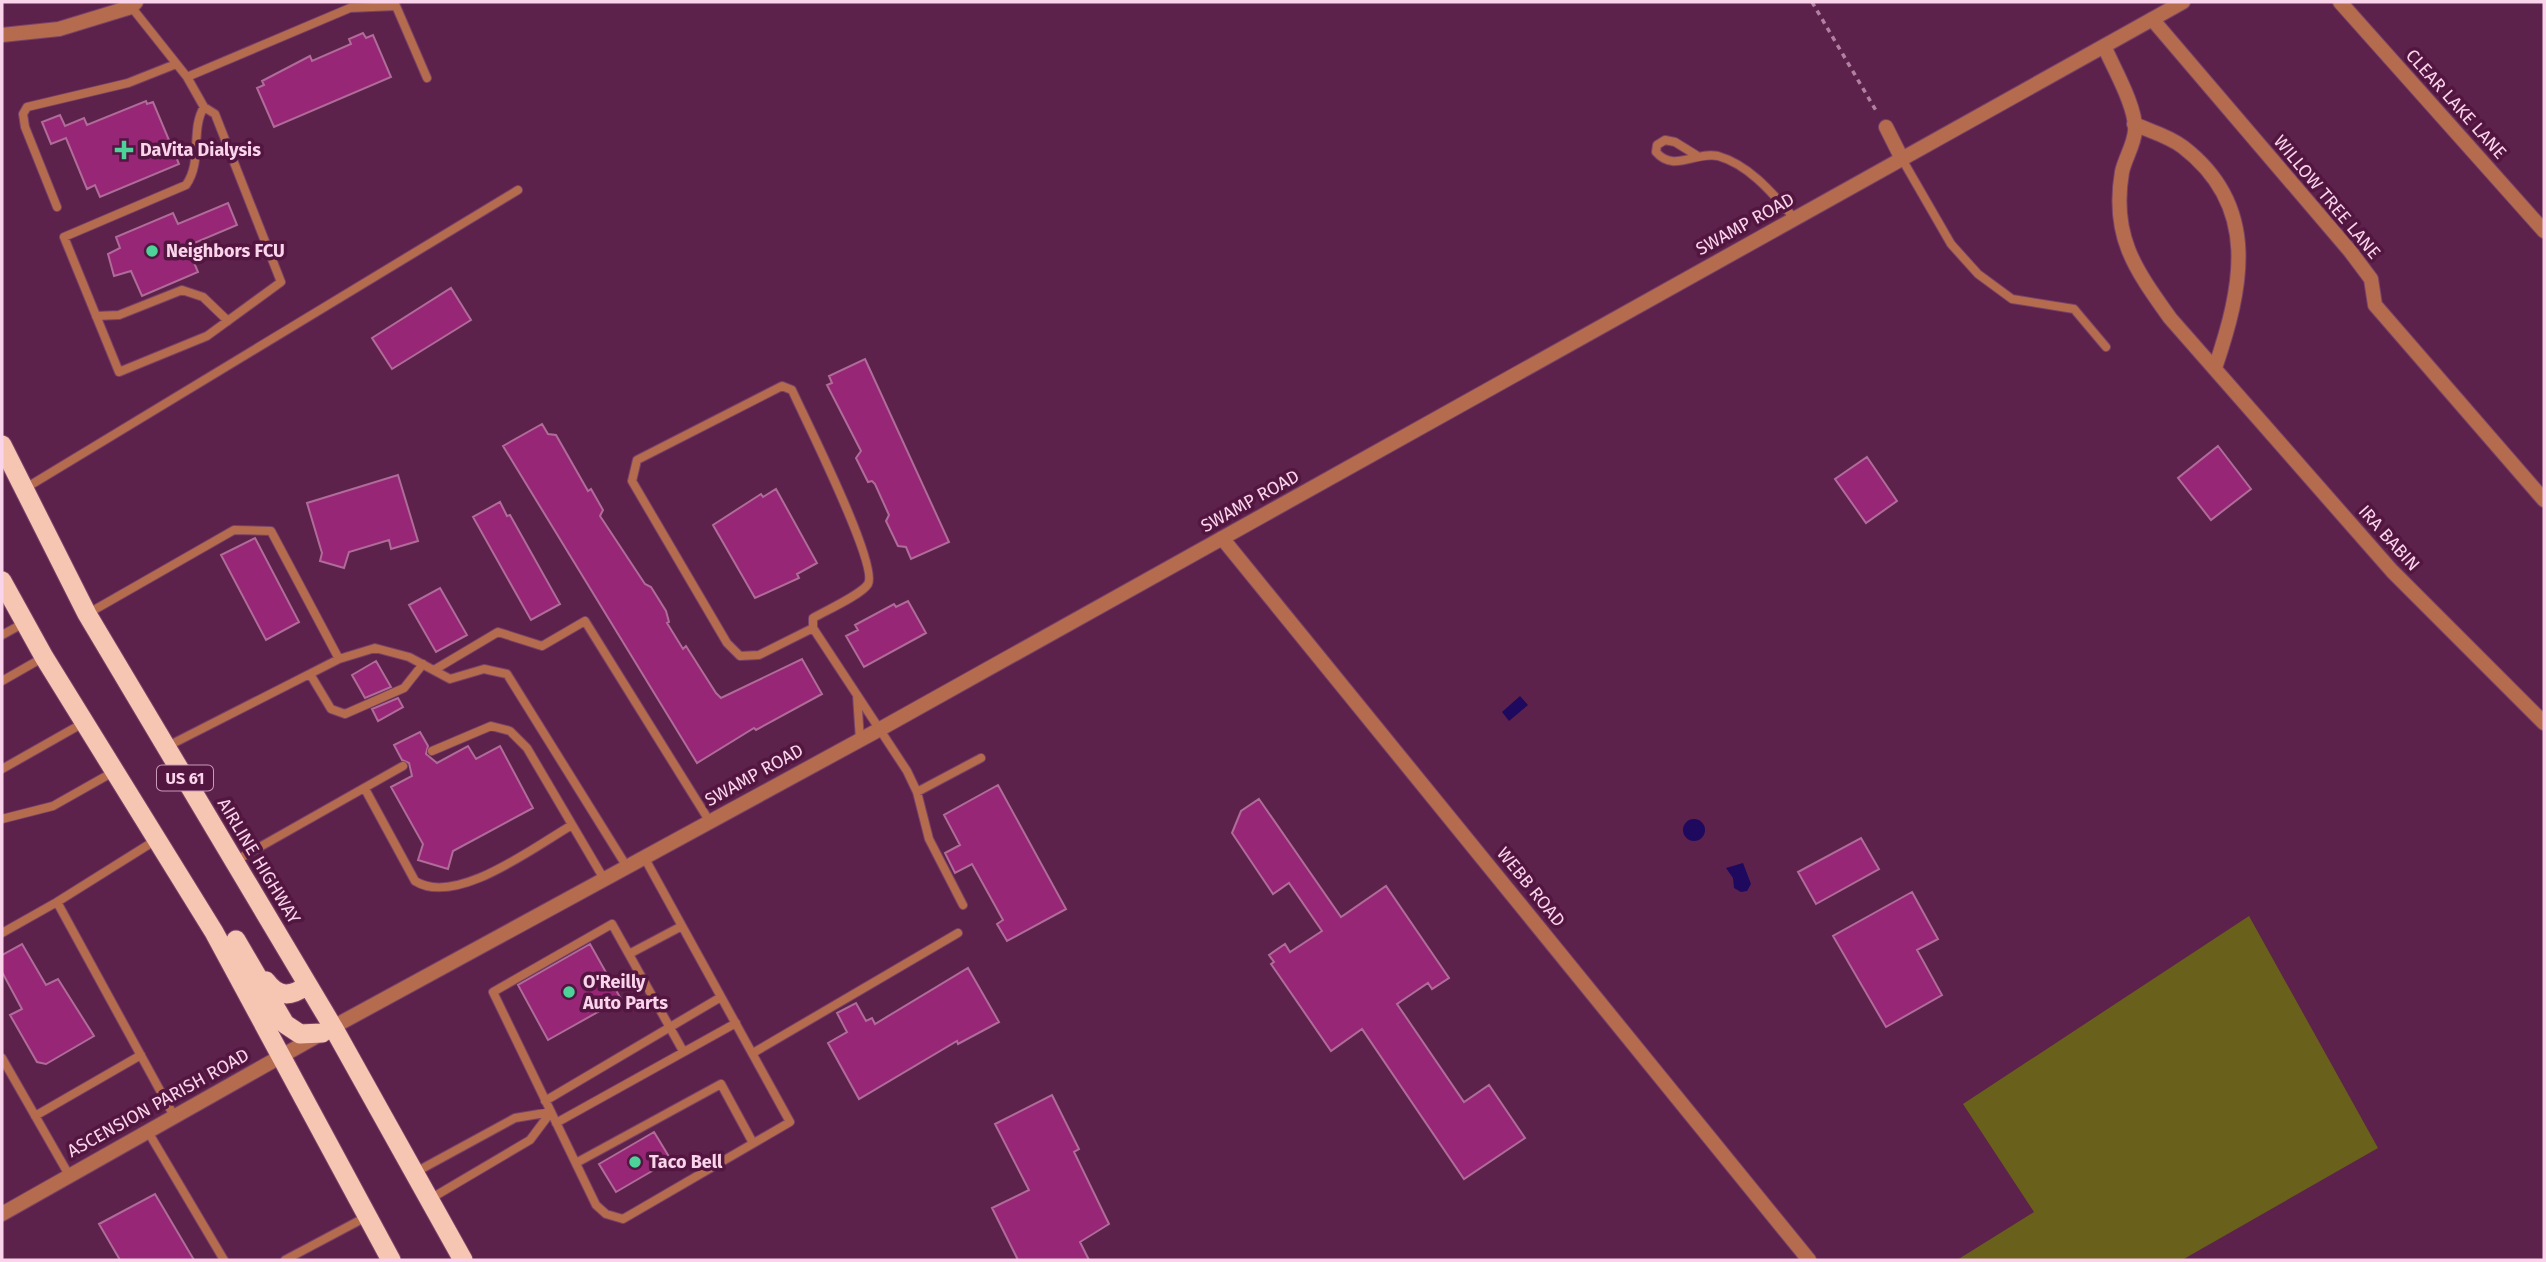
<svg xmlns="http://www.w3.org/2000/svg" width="2546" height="1262" font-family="'Fira Sans',sans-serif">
<rect width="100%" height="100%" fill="#5d224b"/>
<path fill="#69601c" d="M 2249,916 L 2378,1148 L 2182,1260 L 1957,1260 L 2034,1212 L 1963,1104 Z"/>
<path fill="#1e095f" d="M 1520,696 L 1528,705 L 1509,721 L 1502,712 Z
M1683 830a11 11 0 1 1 22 0a11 11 0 1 1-22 0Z
M 1743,863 L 1751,884 L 1747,891 L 1741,892 L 1734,888 L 1733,878 L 1726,868 Z"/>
<path fill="#972677" stroke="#b06c98" stroke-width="2" d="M 363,33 L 366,38 L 373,35 L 391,77 L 274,127 L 257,88 L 264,85 L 262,81 L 310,56 L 312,61 L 351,44 L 349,39 Z
M 146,101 L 147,104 L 153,102 L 179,164 L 100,197 L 95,185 L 87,189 L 66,138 L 51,144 L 42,122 L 60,115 L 65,126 L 84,118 L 87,125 Z
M 228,203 L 237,225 L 187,246 L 198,272 L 142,296 L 131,271 L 114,276 L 108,254 L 120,248 L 116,237 L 173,213 L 178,224 Z
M 451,288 L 471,320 L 392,369 L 372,338 Z
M 865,359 L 949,542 L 911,559 L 906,547 L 898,546 L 886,521 L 889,515 L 875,484 L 872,481 L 868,482 L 856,458 L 861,451 L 827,385 L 832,383 L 829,376 Z
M 542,424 L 548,434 L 556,435 L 588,491 L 591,489 L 603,510 L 600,516 L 645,584 L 651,587 L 666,611 L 669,622 L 667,623 L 683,649 L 686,646 L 716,693 L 721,698 L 802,659 L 822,694 L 756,730 L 754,728 L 697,763 L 503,446 Z
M 2218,446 L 2251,489 L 2211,520 L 2178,478 Z
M 1867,457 L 1897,501 L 1866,523 L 1835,479 Z
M 398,475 L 418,541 L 391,549 L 389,540 L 349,552 L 344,568 L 320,561 L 322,553 L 307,503 Z
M 776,489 L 817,563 L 797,574 L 799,578 L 755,598 L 713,525 L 761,494 L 763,497 Z
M 500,502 L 507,516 L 510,515 L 560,604 L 531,620 L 473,517 Z
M 255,538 L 299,622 L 266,640 L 221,555 Z
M 440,588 L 467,635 L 436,652 L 409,605 Z
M 908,601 L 926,633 L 864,667 L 846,636 L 858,630 L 855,625 L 894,604 L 896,607 Z
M 376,661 L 391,687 L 365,698 L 352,675 Z
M 398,698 L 403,707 L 378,721 L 372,709 Z
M 420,732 L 428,746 L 426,754 L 437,763 L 468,746 L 476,759 L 500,746 L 533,808 L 453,851 L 448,869 L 418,860 L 423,844 L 391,787 L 412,776 L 409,763 L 402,760 L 394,745 Z
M 998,785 L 1066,909 L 1007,941 L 997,924 L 1003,920 L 972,864 L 955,873 L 945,853 L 960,845 L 944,815 Z
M 1259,799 L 1341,917 L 1386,886 L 1449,978 L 1432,989 L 1428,983 L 1397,1004 L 1464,1102 L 1489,1085 L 1525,1138 L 1464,1179 L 1362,1029 L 1331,1051 L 1271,964 L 1274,962 L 1269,955 L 1285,944 L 1290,952 L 1322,931 L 1289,883 L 1273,894 L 1232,833 L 1241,811 Z
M 1861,838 L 1879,869 L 1816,904 L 1798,872 Z
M 1912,892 L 1938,939 L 1917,950 L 1942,995 L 1886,1027 L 1833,936 Z
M 22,944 L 46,985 L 58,979 L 94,1036 L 46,1064 L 37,1062 L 10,1015 L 22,1009 L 2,972 L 2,955 Z
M 590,944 L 621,999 L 548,1040 L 518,985 Z
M 968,968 L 999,1022 L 958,1044 L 957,1041 L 859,1099 L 828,1043 L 847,1032 L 837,1013 L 856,1003 L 866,1021 L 872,1018 L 875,1024 Z
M 1052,1095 L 1079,1149 L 1074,1152 L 1109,1224 L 1080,1242 L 1089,1260 L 1018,1260 L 992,1208 L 1029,1190 L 995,1124 Z
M 654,1132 L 671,1160 L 616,1192 L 599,1164 Z
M 155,1194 L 194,1260 L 120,1260 L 99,1224 Z"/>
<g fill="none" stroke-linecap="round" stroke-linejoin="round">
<g stroke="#794268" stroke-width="10">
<path id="service" d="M 129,4 L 187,77 L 204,107 L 215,114 L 281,282 L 207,336 L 119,372 L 64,237 L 186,185 C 203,161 190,130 204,107
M 187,77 L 350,8 L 396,6 L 427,78
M 1696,155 L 1675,142 L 1665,140 L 1657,145 L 1656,152 C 1674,173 1695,151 1718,156 C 1750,165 1774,195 1795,219
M 1902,159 L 1951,244 L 1978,274 L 2012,299 L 2074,309 L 2106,347
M 57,207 L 25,127 L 23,114 L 27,107 L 128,83 L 176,64
M 96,316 L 119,315 L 182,290 L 203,297 L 228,321
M 24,489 L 518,190
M 87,614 L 234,530 L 271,531 L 339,659 L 166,747
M 813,628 L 759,655 L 740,656 L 727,643 L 632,481 L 637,460 L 782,386 L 792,390 C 804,417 879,565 868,584 C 861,595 825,611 813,618 L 813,628 L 907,771 L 917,792 L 929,839 L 963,905
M 2,635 L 24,623
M 339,659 L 375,648 L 409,657 L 450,679 L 484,669 L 507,674 L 627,867
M 434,670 L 498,632 L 542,646 L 585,621 L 710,822
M 310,674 L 331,709 L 345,714 L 404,688 L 423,664
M 2,681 L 44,657
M 857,695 L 860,740
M 432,751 L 491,726 L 510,731 L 527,748 L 604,879
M 2,769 L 85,722
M 365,789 L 415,881 C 456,907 534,847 572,825
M 917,792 L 981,758
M 2,819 L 53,806 L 115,771
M 156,840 L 57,902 L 174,1116
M 644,857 L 790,1122 L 623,1219 L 606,1214 L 596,1205 L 493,992 L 612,924 L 683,1051
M 235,861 L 403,766
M 2,933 L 57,902
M 629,954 L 682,926
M 753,1053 L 958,933
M 2,1058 L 69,1175
M 545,1101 L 721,997
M 35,1116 L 141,1055
M 556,1123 L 736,1023
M 147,1130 L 224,1260
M 576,1163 L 721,1084 L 753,1143
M 414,1173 L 515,1118 L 551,1112
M 430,1199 L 530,1140 L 551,1112
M 285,1260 L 366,1217"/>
</g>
<g stroke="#794268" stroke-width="16">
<path id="minor" d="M 2340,2 L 2544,231
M 2152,19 L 2350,251 L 2371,279 L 2375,305 L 2544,500
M 2,35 L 59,29 L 131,7 L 136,2
M 2104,46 C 2113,67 2137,108 2135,131 C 2134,145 2125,158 2122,172 C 2111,236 2135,269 2170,318 L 2392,571 L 2544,723
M 2134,124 C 2150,131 2169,136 2183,147 C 2261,207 2242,288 2215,368
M 1886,127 L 1902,159
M 1222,538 L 1809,1260
M 2,1214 L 333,1027 L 882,728 L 2183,2"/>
</g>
<g stroke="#794268" stroke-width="21">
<path id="trunk" d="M 2,445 L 87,614 L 333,1027 L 463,1260
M 2,581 L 44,657 L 214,932 L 391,1260
M 236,940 L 285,1024 L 300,1034 L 322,1033
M 266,981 C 279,999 292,996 308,985"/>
</g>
<path stroke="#b181a0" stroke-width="3.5" stroke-dasharray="5 5" stroke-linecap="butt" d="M 1812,2 L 1878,114"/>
<use href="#service" stroke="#b56b4e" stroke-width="8"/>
<use href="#minor" stroke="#b56b4e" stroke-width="14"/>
<use href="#trunk" stroke="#f7c6b3" stroke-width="19"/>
</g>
<g fill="#4dd39a" stroke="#521640" stroke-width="2.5">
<path d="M120.5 139.5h7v7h7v7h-7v7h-7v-7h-7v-7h7z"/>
<circle cx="152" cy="251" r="7"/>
<circle cx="569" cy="992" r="7"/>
<circle cx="635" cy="1162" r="7"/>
</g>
<g text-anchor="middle" stroke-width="7" stroke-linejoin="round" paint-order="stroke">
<rect fill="#521640" stroke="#c89bb8" stroke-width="2" x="157" y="765.5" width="56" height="25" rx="5"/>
<g font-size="16" font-weight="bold" fill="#fad4eb">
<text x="185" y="784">US 61</text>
</g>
<g font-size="18" fill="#fad4eb" stroke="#521640">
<text transform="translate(2456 104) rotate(48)" y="6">CLEAR LAKE LANE</text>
<text transform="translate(2327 197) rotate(50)" y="6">WILLOW TREE LANE</text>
<text transform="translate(1745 224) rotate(-29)" y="6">SWAMP ROAD</text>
<text transform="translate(1250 501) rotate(-29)" y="6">SWAMP ROAD</text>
<text transform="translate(2389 538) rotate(48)" y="6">IRA BABIN</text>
<text transform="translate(754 775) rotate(-29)" y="6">SWAMP ROAD</text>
<text transform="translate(259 861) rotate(59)" y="6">AIRLINE HIGHWAY</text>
<text transform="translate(1531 887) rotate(51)" y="6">WEBB ROAD</text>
<text transform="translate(158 1103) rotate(-29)" y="6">ASCENSION PARISH ROAD</text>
</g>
<g font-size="18" font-weight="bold" fill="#fad4eb" stroke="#521640" text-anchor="start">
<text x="140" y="156">DaVita Dialysis</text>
<text x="166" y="257">Neighbors FCU</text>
<text x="583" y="988">O'Reilly<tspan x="583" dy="21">Auto Parts</tspan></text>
<text x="649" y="1168">Taco Bell</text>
</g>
</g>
<rect width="2546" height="1262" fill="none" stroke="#fad4eb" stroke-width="7"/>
</svg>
